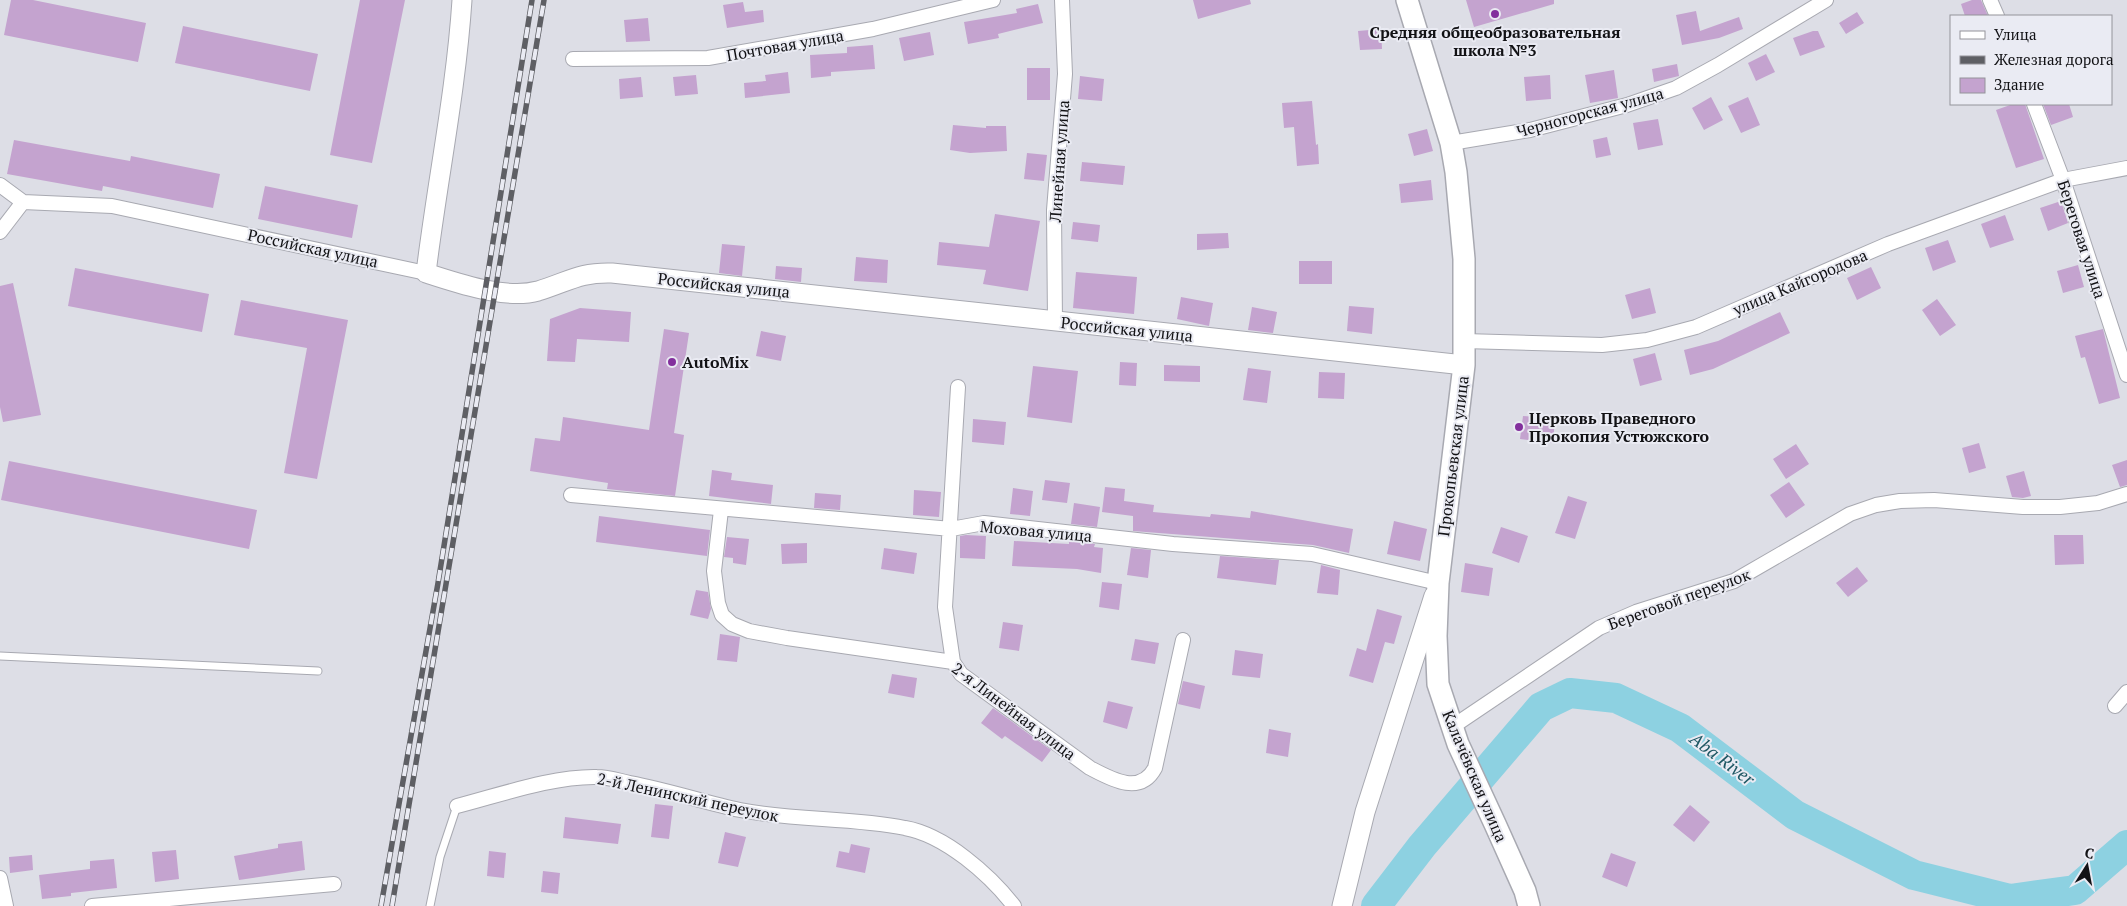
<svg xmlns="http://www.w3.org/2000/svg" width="2127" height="906" font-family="'PT Serif',serif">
<rect width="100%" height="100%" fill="#dddee6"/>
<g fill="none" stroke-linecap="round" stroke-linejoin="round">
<path stroke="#8dd1e1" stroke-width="30" d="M 1376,906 L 1422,846 L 1541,707 L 1570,693 L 1616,698 L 1680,728 L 1795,815 L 1914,875 L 2010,899 L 2075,890 L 2127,845"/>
</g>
<path fill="#c4a3cf" d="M 11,0 L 33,0 L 146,23 L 138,62 L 4,35 Z
M 360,0 L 405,0 L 372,163 L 330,155 Z
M 1193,0 L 1250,0 L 1251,4 L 1198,19 Z
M 1466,0 L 1554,0 L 1554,4 L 1474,27 Z
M 1972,0 L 1981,0 L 1988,16 L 1965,16 L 1961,4 Z
M 743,2 L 745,12 L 763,10 L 764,22 L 727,28 L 723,5 Z
M 1038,4 L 1043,23 L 998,34 L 999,38 L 968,44 L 964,22 L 1017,13 L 1016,9 Z
M 1696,11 L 1700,31 L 1739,17 L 1743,29 L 1719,38 L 1682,45 L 1676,15 Z
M 1857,12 L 1864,23 L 1846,34 L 1839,23 Z
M 648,18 L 650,41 L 626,42 L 624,20 Z
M 183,26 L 318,54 L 310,91 L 175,63 Z
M 1381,29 L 1382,49 L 1360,50 L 1358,31 Z
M 1813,31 L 1818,31 L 1825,47 L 1800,56 L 1793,38 Z
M 930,32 L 934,55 L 904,61 L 899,38 Z
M 873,45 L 875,69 L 831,72 L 831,76 L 811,78 L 810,55 L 847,53 L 847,47 Z
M 1766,54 L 1775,72 L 1756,81 L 1748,63 Z
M 1677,64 L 1679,76 L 1654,82 L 1652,69 Z
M 1027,68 L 1050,68 L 1050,100 L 1027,100 Z
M 1614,70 L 1618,98 L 1590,103 L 1585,75 Z
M 788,72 L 790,93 L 745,98 L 744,83 L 766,81 L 765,75 Z
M 696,75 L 698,94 L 675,96 L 673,77 Z
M 1550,75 L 1551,99 L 1526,101 L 1524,77 Z
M 1080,76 L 1104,79 L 1102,101 L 1078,99 Z
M 641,77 L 643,97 L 620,99 L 619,79 Z
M 1711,97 L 1723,120 L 1704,130 L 1692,108 Z
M 1748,97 L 1760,125 L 1741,133 L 1728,106 Z
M 1312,101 L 1316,145 L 1318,144 L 1319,164 L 1297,166 L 1294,127 L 1284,128 L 1282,103 Z
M 2013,104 L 2025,104 L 2044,159 L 2016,168 L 1996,110 Z
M 2043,104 L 2069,104 L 2073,117 L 2051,125 Z
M 1658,119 L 1663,145 L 1638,150 L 1633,123 Z
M 953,125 L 986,128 L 986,126 L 1006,126 L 1007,151 L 970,153 L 950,150 Z
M 1427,129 L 1433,151 L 1414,156 L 1408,134 Z
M 1607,137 L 1611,155 L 1596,158 L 1593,140 Z
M 14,140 L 130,161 L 131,156 L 220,174 L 213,208 L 103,186 L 102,191 L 7,174 Z
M 1027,153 L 1047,155 L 1044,181 L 1024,179 Z
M 1082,162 L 1125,166 L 1123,185 L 1080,181 Z
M 1431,180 L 1433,200 L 1401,203 L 1399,184 Z
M 265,186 L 358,205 L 352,238 L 258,219 Z
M 2061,201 L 2068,223 L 2048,231 L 2040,208 Z
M 995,214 L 1040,221 L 1028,291 L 983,284 L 986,270 L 937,265 L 939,242 L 989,247 Z
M 2005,215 L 2014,240 L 1990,248 L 1981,224 Z
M 1073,222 L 1100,225 L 1098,242 L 1071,239 Z
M 1228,233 L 1229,248 L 1197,250 L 1197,234 Z
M 1948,240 L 1956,262 L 1933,271 L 1925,248 Z
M 722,244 L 745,246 L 742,276 L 719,273 Z
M 856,257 L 888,260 L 887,283 L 854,281 Z
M 1299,261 L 1332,261 L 1332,284 L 1299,284 Z
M 2078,265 L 2084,287 L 2063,293 L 2057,271 Z
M 776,266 L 802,268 L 801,282 L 775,279 Z
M 1871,267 L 1881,288 L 1857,300 L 1847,278 Z
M 75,268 L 209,294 L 202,332 L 68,306 Z
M 1076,272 L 1137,277 L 1134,314 L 1073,308 Z
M 13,283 L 41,415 L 3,422 L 0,407 L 0,286 Z
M 1650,288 L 1656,313 L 1632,319 L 1625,295 Z
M 1181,297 L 1213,303 L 1209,326 L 1177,319 Z
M 1937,299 L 1956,325 L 1940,336 L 1922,310 Z
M 241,300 L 348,320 L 317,479 L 284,473 L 307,348 L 234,335 Z
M 1349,306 L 1374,308 L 1372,334 L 1347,331 Z
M 1252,307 L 1277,312 L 1273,333 L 1248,330 Z
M 580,308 L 631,312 L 629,342 L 577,339 L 575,362 L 547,361 L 550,319 Z
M 1780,312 L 1790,333 L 1713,369 L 1690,375 L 1684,350 L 1718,341 Z
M 664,329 L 689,333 L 674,433 L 684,435 L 675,496 L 607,489 L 608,483 L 530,471 L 535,438 L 560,441 L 563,417 L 649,430 Z
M 2103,329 L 2120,398 L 2099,404 L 2085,357 L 2081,358 L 2075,336 Z
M 761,331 L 786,336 L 781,361 L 756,356 Z
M 1655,353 L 1662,380 L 1640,386 L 1633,359 Z
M 1120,362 L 1137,363 L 1136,386 L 1119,385 Z
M 1164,365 L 1200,366 L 1200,382 L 1164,381 Z
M 1033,366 L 1078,371 L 1072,423 L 1027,417 Z
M 1248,368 L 1271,371 L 1267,403 L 1243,400 Z
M 1319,372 L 1345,373 L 1344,399 L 1318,398 Z
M 1523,416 L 1555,419 L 1553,443 L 1520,439 Z
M 973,419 L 1006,422 L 1004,445 L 972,442 Z
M 1979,443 L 1986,468 L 1969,473 L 1962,448 Z
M 1796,444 L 1809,464 L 1786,479 L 1773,459 Z
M 2127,460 L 2127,485 L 2120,487 L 2112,465 Z
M 9,461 L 257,510 L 249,549 L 1,500 Z
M 712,470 L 732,473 L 731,480 L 773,485 L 771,504 L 709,496 Z
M 2024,471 L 2031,496 L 2023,498 L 2012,497 L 2006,476 Z
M 1045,480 L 1070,483 L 1067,503 L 1042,500 Z
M 1789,482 L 1805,505 L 1786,518 L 1770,495 Z
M 1105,487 L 1125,489 L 1124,501 L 1154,505 L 1153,512 L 1210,517 L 1211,514 L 1250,518 L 1251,511 L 1353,529 L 1349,553 L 1313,545 L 1133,531 L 1133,516 L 1102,512 Z
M 1013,488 L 1033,491 L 1030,516 L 1010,514 Z
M 914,490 L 941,492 L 939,517 L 913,515 Z
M 815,493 L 841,495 L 840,510 L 814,508 Z
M 1568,496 L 1587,502 L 1575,539 L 1555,533 Z
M 1074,503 L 1100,507 L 1097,527 L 1071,524 Z
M 599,516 L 710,530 L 707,556 L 596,542 Z
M 1394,521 L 1427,529 L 1420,561 L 1387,554 Z
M 1501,527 L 1528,536 L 1519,563 L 1492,553 Z
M 966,535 L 986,536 L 985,559 L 960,558 L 960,536 Z
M 2054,535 L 2083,535 L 2084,564 L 2055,565 Z
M 727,537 L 749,539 L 746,565 L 733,563 L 733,558 L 724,557 Z
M 1014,541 L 1069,544 L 1069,541 L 1095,544 L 1094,547 L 1103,548 L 1101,573 L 1077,569 L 1012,566 Z
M 807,543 L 807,563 L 782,564 L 781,544 Z
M 884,548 L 917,553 L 914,574 L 881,569 Z
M 1131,548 L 1151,550 L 1148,578 L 1127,575 Z
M 1220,556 L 1279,560 L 1276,585 L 1217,578 Z
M 1465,563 L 1493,568 L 1489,596 L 1461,592 Z
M 1321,565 L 1340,570 L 1338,595 L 1317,593 Z
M 1857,567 L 1868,581 L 1848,597 L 1836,583 Z
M 1102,582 L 1122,584 L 1119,610 L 1099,607 Z
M 696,590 L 708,592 L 711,609 L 708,619 L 690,615 Z
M 1377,609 L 1402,616 L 1394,644 L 1385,642 L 1373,683 L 1349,676 L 1357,648 L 1366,651 Z
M 1003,622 L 1023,625 L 1019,651 L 999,648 Z
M 720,634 L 740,637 L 737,662 L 717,660 Z
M 1135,639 L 1159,643 L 1155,664 L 1131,660 Z
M 1235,650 L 1263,654 L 1260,678 L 1232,675 Z
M 892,674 L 917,678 L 914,698 L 888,693 Z
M 1183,681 L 1205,686 L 1200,709 L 1178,704 Z
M 1108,701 L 1133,707 L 1127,729 L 1103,722 Z
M 993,708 L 1051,750 L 1042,762 L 1005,736 L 1002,739 L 981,723 Z
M 1269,729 L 1291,733 L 1288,757 L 1266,753 Z
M 655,804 L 673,806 L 669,839 L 651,837 Z
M 1690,805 L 1710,822 L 1694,842 L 1673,825 Z
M 565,817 L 621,824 L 618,844 L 563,838 Z
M 725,832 L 746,837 L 738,867 L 718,863 Z
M 302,841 L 305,870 L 239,880 L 234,856 L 278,848 L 278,844 Z
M 851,844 L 870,848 L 865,873 L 836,867 L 839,851 L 849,853 Z
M 176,850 L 179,879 L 155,882 L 152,852 Z
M 489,851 L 506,853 L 504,878 L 487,876 Z
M 1611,853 L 1636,862 L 1627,887 L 1602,877 Z
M 32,855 L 33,870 L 10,873 L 9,857 Z
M 114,859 L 117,888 L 71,893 L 71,896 L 42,899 L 39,875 L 90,869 L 90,861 Z
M 543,871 L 560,873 L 558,894 L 541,892 Z"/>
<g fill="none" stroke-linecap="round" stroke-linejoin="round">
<g stroke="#a8a9b1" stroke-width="9">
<path id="service" d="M 0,656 L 318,671
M 430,906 L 440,857 L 457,806"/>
</g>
<g stroke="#a8a9b1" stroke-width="16">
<path id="minor" d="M 1990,0 L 1997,16
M 573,59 L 708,58 L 873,29 L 993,0
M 2034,104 L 2063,180 L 2127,375
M 1451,143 L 1530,130 L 1627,105 L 1676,88 L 1718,65 L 1826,0
M 0,185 L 23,202 L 112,206 L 426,273
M 0,232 L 23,202
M 1055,322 L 1054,210 L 1065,74 L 1062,0
M 1464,341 L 1602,345 L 1647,340 L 1696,327 L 1888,244 L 2063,180 L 2127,168
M 958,387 L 945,607 L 953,662 L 961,674 L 1090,768 C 1111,779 1140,796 1155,768 L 1183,640
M 571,495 L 951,529 L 984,523 L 1173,544 L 1312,554 L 1438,583
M 721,510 L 714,571 L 718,603 L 722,615 L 732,624 L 749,631 L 787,638 L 953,662
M 2115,706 L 2127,692
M 1452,727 L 1599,628 L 1636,612 L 1734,581 L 1850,514 L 1876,505 L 1900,501 L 1934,500 L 2023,507 L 2060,507 L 2098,503 L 2127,494
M 457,806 C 500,795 553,776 597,777 C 608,777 620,781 630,783 C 668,790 703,802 740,810 C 795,821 851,817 905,828 C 945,835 990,875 1014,906
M 0,878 L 6,906
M 92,906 L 334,884"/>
</g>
<g stroke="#a8a9b1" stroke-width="21">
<path id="secondary" d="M 462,0 C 456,92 437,182 426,273 C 458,283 505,300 538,291 C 568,282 579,272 612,273 L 1464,365
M 1342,906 L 1365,812 L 1434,596"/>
</g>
<g stroke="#a8a9b1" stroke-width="24">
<path id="primary" d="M 1407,0 L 1451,143 L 1456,172 L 1464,259 L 1464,365 L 1438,583 L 1436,636 L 1438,684 L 1458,744 L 1495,824 L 1525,891 L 1529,906"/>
</g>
<use href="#service" stroke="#fff" stroke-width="7"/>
<use href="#minor" stroke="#fff" stroke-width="14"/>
<use href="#secondary" stroke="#fff" stroke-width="19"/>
<use href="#primary" stroke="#fff" stroke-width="21"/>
<g stroke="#5e5f64" stroke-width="5.5">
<path id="rail" d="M 381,906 L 438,583 L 532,0
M 392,906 L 544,0"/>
</g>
<use href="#rail" stroke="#eaebf3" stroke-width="4" stroke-dasharray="11" stroke-linecap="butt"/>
</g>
<g fill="#832f9d" stroke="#eaebf3" stroke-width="2">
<circle cx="1495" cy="14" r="5"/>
<circle cx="672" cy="362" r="5"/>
<circle cx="1519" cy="427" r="5"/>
</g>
<g text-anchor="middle" stroke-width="4" stroke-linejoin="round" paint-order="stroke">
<g font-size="16" font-weight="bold" fill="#121215" stroke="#eaebf3" text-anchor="start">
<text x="1495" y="38" text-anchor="middle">Средняя общеобразовательная<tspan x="1495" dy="18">школа №3</tspan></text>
<text x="682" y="368">AutoMix</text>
<text x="1529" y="424">Церковь Праведного<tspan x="1529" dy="18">Прокопия Устюжского</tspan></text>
</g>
<g font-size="16" fill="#121215" stroke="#eaebf3">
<text transform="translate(785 45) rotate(-10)" y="6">Почтовая улица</text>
<text transform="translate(1590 112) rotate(-15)" y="6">Черногорская улица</text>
<text transform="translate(1059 161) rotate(-86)" y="6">Линейная улица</text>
<text transform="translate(2082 239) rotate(72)" y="6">Береговая улица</text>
<text transform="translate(313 248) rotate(12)" y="6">Российская улица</text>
<text transform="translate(1800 282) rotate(-23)" y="6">улица Кайгородова</text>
<text transform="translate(724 285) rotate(6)" y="6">Российская улица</text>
<text transform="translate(1127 329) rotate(6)" y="6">Российская улица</text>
<text transform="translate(1453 456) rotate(-83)" y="6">Прокопьевская улица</text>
<text transform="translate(1036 531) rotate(5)" y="6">Моховая улица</text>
<text transform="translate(1679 599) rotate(-20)" y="6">Береговой переулок</text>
<text transform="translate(1014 711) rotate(37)" y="6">2-я Линейная улица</text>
<text transform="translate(1475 776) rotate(67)" y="6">Калачёвская улица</text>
<text transform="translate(688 797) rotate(12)" y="6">2-й Ленинский переулок</text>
</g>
<g font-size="18" font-style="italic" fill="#1f5864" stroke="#eaebf3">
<text transform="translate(1722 759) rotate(37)" y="6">Aba River</text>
</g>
</g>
<rect x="1950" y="15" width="162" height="90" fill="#eaebf3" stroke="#94949a"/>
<rect x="1960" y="31" width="25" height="8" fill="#ffffff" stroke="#94949a"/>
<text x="1994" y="40" font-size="15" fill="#121215">Улица</text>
<rect x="1960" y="56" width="25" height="8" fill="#5e5f64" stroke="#94949a"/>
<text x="1994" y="65" font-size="15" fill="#121215">Железная дорога</text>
<rect x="1960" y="78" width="25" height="15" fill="#c4a3cf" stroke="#94949a"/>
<text x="1994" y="90" font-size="15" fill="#121215">Здание</text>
<g transform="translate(2087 866) rotate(11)" stroke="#eaebf3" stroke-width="4" paint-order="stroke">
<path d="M0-4L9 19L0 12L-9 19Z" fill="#121215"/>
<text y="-8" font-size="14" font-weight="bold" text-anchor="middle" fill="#121215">С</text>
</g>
</svg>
